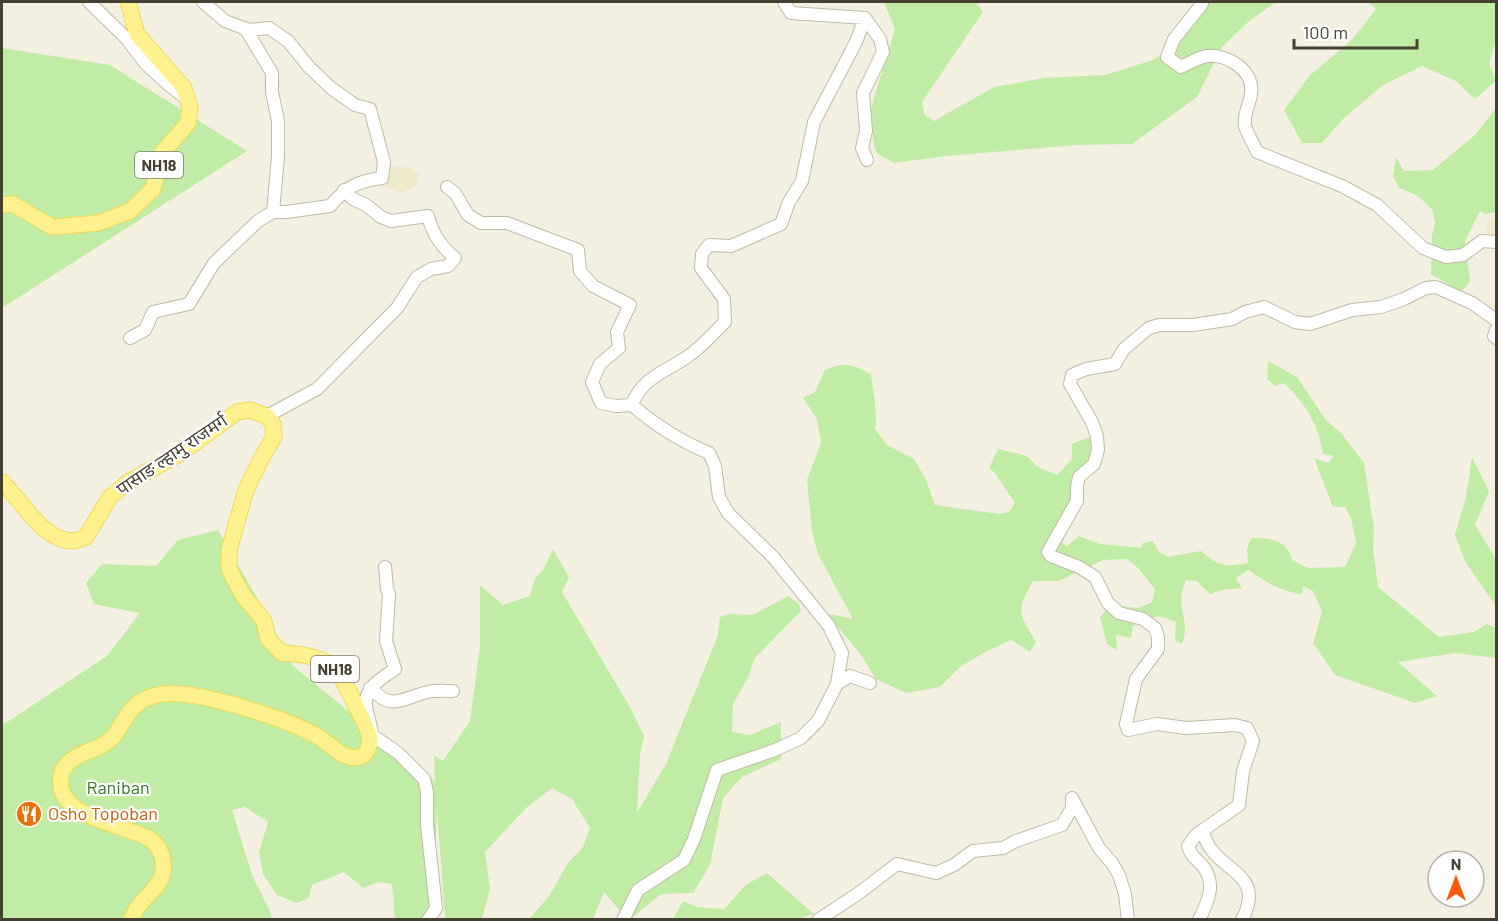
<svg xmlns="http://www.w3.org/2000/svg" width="1498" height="921" font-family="Barlow,'Noto Sans Devanagari',sans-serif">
<rect width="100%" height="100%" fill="#f3f0e2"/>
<path fill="#eee9ca" d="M 383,165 L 409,168 L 419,174 L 416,186 L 402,193 L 379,185 Z
M 1489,218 L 1496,219 L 1496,236 L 1486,234 Z"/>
<path fill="#c1eca6" d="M 884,2 L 976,2 L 983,12 L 922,102 L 924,114 L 934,121 L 994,87 L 1044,78 L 1105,75 L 1153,60 L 1175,46 L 1210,2 L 1276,2 L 1248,22 L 1222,47 L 1197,97 L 1132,144 L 1077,145 L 946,156 L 894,163 L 876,153 L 873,139 L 871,108 L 895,29 Z
M 1368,2 L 1496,2 L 1496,40 L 1489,63 L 1496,81 L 1475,99 L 1456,81 L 1422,66 L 1383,85 L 1343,119 L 1322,143 L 1302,143 L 1284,110 L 1310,75 L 1351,41 L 1376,9 Z
M 2,48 L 110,65 L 247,151 L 2,308 Z
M 1496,108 L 1496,212 L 1485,214 L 1480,211 L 1465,241 L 1470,282 L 1461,292 L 1431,274 L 1432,236 L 1435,222 L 1432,209 L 1418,196 L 1399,188 L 1393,176 L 1396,157 L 1404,171 L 1433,170 L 1476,134 Z
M 1268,361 L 1297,377 L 1326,420 L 1342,434 L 1364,463 L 1374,529 L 1373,549 L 1378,587 L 1439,637 L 1474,632 L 1486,624 L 1496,628 L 1496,658 L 1455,653 L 1398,662 L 1437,696 L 1415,703 L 1335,675 L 1313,643 L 1322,612 L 1313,591 L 1303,586 L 1302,594 C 1281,592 1265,581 1248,570 L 1236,578 L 1242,588 L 1222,590 L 1210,594 L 1197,581 L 1186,580 C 1173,606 1192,620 1182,644 L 1175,640 L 1176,622 C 1156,614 1152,615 1133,626 L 1131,638 L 1116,635 L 1117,650 L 1107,644 L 1100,617 L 1110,605 L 1138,608 L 1152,602 L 1155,589 L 1138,568 L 1127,559 L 1103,560 L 1059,581 L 1033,581 C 1016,612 1018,612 1036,642 L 1030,652 L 1011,640 L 987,651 L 961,666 L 940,687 L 906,693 L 876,679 L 859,652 L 826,613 L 853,619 L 818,554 L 812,531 L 807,480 L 821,443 L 817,419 L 803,398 L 815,392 L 825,370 C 845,361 852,364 871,374 C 873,390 878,414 875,429 L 887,445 L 914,459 L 926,480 L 935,505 L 1000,514 L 1009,512 L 1015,503 L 994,472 L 989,468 L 998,449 L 1027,456 L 1038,467 L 1057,475 L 1072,459 L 1072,444 L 1102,432 L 1080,485 L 1075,514 L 1062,543 L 1067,546 L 1079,536 L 1100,544 L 1141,548 L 1143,543 L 1153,541 L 1158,551 L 1168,557 L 1201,551 C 1220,567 1224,567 1248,563 L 1247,549 L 1251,538 C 1270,538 1287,539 1292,560 L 1308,568 L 1345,567 L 1356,543 L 1351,518 L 1345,507 L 1333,507 L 1314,458 L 1328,463 L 1334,456 L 1323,454 C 1319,425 1305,403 1284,383 L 1275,386 L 1267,379 Z
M 1472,457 L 1489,491 L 1475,525 L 1496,559 L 1496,606 L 1466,563 L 1455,535 L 1466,497 Z
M 218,530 L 260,603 L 293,666 L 435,781 L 434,755 L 443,761 L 470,721 L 480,646 L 480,585 L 503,605 L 530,596 L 535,578 L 543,570 L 553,549 L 569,577 L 562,592 L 631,709 L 644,736 L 640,755 L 637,813 L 666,764 L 718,635 L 720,617 L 729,614 L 753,615 L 788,596 L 799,604 L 801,611 L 754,659 L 749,676 L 733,704 L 732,732 L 750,735 L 781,722 L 781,759 L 742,777 L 723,798 L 710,865 L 693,893 L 661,894 L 631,919 L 627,919 L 604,892 L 593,919 L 529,919 L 549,896 L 568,863 L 583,847 L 590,828 L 572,799 L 552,788 L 526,808 L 485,852 L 490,889 L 482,919 L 445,919 L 437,808 L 434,894 L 423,919 L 395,920 L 392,884 L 378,882 L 363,888 L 344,872 L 312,885 L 309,898 L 297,903 L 277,895 L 263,874 L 259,852 L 268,822 L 245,807 L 232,810 L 252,875 L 269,909 L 272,919 L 2,920 L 2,724 L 9,721 L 107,656 L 140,613 L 94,604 L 86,583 L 102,564 L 156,566 L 178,540 Z
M 767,873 L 814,914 L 792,920 L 673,919 L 683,901 L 697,907 L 724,909 L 747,884 Z"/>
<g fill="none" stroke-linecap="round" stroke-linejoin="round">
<g stroke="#bfbaa4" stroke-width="14">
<path id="minor" d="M 89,2 L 126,38 L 146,64 L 170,86 L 187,99
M 203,2 L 225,21 L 249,30 L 269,28 L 288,41 L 309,67 L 331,88 L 355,105 L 370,109 L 384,162 L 382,178 C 356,181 346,188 330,206 L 286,212 L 273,212 L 278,156 L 278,121 L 272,92 L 272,73 L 245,28
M 1201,2 L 1202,4 L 1174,39 L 1167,57 L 1181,67 C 1189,63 1199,57 1207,56 C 1228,54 1255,71 1251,94 C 1250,104 1243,114 1245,126 C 1247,134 1254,144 1257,152 L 1342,186 L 1377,205 L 1423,248 L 1446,257 L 1463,255 L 1482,241 L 1496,242
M 865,18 L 880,39 L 883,52 L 863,93 L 866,131 L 862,148 L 867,160
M 447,187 L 455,193 L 468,215 L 481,223 L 507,223 L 578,250 L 580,271 L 593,286 L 630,305 L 617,332 L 619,348 L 600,364 L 592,382 L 601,403 L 616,406 L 632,405
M 1496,330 L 1494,336 L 1496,338
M 130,338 L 145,330 L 153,312 L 189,304 L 214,263 L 258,221 L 273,212
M 267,416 L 317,389 L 397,308 L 417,277 L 431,269 L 448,266 L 455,258 C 440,245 433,235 428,216 L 391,221 L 381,217 L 366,205 L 353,199 L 344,190
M 837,684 L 850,676 L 870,683
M 370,688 C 393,712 401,698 428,692 C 435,690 445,691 453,691
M 369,733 L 398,753 L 424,779 L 427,792 L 427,825 L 436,908 L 428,920
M 372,734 C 371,724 367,715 366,705 C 364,687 383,678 395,669 L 386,641 L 389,594 L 387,589 L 385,567
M 1202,831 C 1205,837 1207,844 1211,849 C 1229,874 1264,877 1242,920
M 623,920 L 638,890 L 684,860 L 694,839 L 717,770 L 775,750 L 801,738 L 818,721 L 837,684 L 842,653 L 829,626 L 773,557 L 728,513 L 719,497 L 715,466 L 709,453 C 680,441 656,426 632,405 C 642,376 669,371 691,354 C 702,346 715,332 725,322 L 724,299 L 701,268 L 702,254 L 709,245 L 731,246 L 781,224 L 789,202 L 802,181 L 814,122 L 856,42 L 865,18 L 791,13 L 784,2
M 818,920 L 859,893 L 897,864 L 936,873 L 954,865 L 973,851 L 1003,848 L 1016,841 L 1062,825 L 1072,808 L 1072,798 L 1099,848 L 1112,863 L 1119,875 L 1125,894 L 1128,920
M 1199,920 C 1208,902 1217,883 1202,865 C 1195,858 1191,856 1188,846 L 1196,835 L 1239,805 L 1243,771 L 1253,741 L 1247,728 L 1235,725 L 1186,728 L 1157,724 L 1128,730 L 1126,724 L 1136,679 L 1158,649 L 1158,637 L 1155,628 L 1143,619 L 1119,613 L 1108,603 L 1095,577 L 1079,567 L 1051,556 L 1048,552 L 1077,501 L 1077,487 L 1079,477 L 1094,464 L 1098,450 L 1097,436 L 1092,422 L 1070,384 L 1072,375 L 1086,369 L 1115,364 L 1124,349 L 1149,328 L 1159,325 L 1193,325 L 1232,319 L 1245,312 L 1264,307 L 1295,322 L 1310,324 L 1352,310 L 1381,307 L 1404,299 L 1426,288 L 1436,287 L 1472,303 L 1496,320"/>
</g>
<g stroke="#efda54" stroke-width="17">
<path id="major" d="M 2,205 L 13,204 L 52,227 L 98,223 L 130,211 L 153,189 L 162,153 L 188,123 L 190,107 L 184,88 L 137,34 L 128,2
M 2,482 C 22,500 42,541 73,541 C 77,541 83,538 86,537 L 110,497 L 127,483 L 184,451 L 237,412 L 250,410 L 267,416 L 273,424 L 274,437 L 261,459 L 246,490 L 229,550 L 229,569 L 242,594 L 264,621 L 268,639 L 282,653 C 301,654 322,656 337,670 C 340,673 369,731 369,735 C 371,744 368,755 359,757 C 344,761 330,744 319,737 C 287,719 199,690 162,694 C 154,695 144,699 137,704 C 125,713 121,730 110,740 C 96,752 75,752 64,768 C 61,773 60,780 61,785 C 62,818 128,826 150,839 C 161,846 166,863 162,876 C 159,887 147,895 140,904 C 136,909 134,914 131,920"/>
</g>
<use href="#minor" stroke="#fff" stroke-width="12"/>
<use href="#major" stroke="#fff18e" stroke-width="15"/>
</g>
<defs>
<g id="restaurant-disc" transform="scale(1.35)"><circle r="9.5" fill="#e8710a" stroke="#fff"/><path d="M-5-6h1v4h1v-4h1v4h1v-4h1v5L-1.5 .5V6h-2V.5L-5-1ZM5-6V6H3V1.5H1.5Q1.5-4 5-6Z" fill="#fff"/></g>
</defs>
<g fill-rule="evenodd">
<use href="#restaurant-disc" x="29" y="814"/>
</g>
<g text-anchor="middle" stroke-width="4.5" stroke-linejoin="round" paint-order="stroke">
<g fill="#fff" stroke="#7d7970" stroke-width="1.5">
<rect x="135" y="152" width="48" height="26" rx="4.5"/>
<rect x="311" y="656" width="48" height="26" rx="4.5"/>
</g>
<g font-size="16" font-weight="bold" fill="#454032">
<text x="159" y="171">NH18</text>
<text x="335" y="675">NH18</text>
</g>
<g font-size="18" fill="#454032" stroke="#fff">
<text transform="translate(172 455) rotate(-34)" y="6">पासाङ ल्हामु राजमर्ग</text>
</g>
<g font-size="18" fill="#347b20" stroke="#fff">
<text x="118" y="794">Raniban</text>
</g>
<g font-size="18" fill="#c56008" stroke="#fff" text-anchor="start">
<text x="48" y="820">Osho Topoban</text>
</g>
</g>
<rect width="1498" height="921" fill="none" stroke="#454032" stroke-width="6"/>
<g transform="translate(1456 879)"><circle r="28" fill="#ffffff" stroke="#b5b3ad" stroke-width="1.5"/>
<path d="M0-4.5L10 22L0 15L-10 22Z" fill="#ff590c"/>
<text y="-9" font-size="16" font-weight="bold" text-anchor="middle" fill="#454032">N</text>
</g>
<path d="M1294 39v9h123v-9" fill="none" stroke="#454032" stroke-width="3"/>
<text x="1303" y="39" font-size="18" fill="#454032" stroke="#ffffff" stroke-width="4.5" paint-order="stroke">100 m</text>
</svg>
